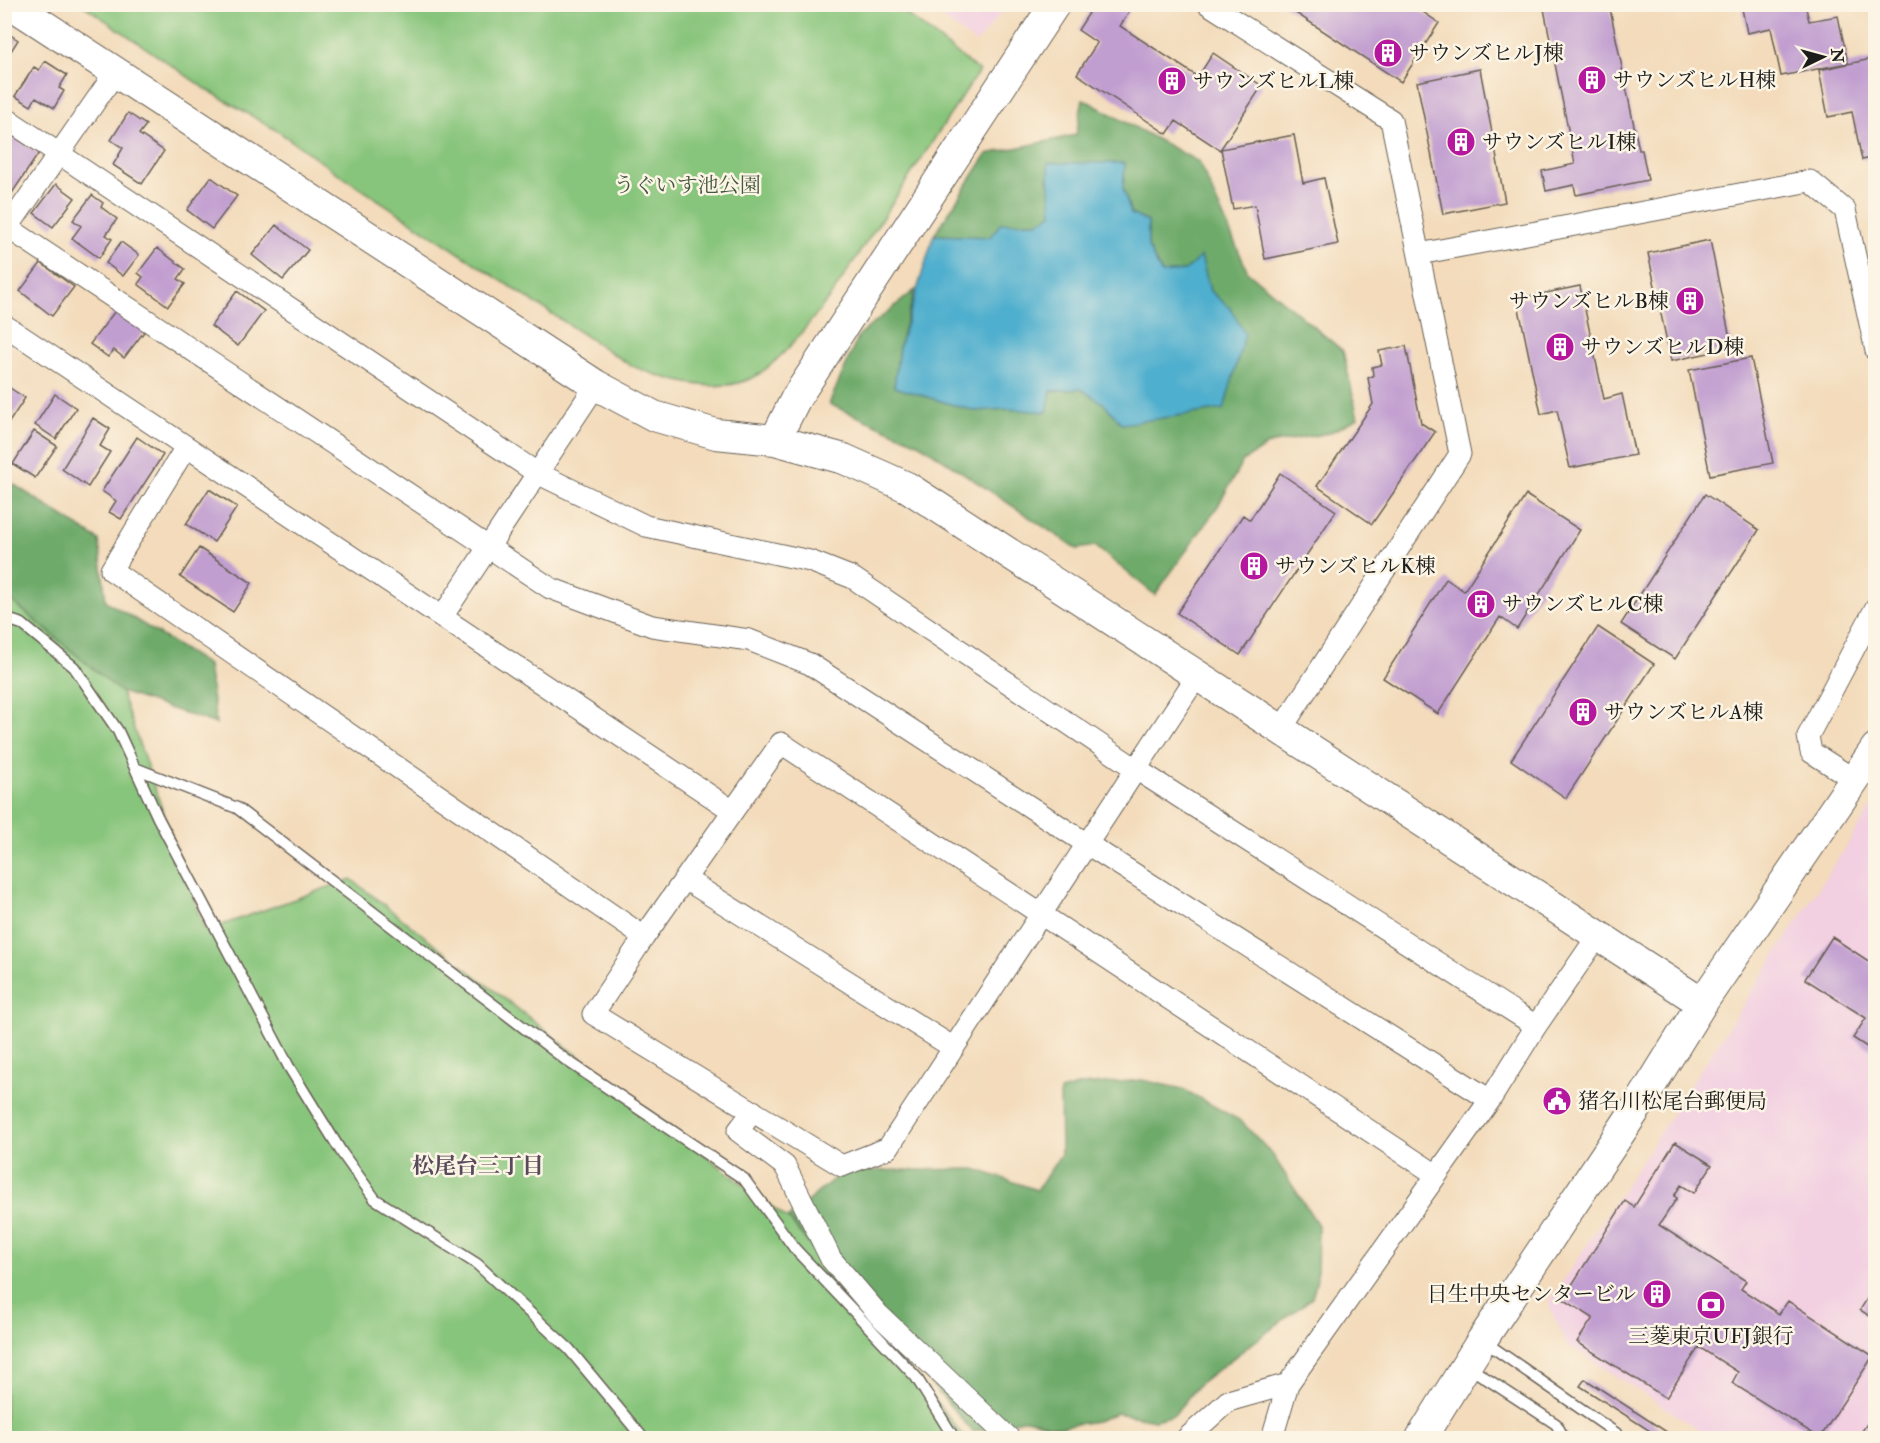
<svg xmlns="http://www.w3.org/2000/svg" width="1880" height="1443" font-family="'IM FELL Double Pica','Noto Serif JP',serif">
<rect width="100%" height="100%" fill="#fcf5e5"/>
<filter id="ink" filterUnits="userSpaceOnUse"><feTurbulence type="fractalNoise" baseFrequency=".0167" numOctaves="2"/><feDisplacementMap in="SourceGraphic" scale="12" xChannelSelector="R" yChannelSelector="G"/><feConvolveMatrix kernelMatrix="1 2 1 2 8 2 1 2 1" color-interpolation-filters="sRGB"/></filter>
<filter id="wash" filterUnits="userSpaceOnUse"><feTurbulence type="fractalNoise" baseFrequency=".008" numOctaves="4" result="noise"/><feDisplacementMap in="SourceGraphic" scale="24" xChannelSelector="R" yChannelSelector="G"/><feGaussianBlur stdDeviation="1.35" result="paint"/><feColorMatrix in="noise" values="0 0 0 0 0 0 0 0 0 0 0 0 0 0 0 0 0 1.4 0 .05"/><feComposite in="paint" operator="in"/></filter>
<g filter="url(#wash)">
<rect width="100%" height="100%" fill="#f3dbbb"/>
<path fill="#f2cfe1" d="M 924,5 L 1008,5 L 976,43 Z
M 1875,802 L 1875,1438 L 1712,1438 L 1566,1344 L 1548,1304 Z"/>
<path fill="#88c57b" stroke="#52704c" stroke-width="1.5" d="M 83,5 L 895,5 L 979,71 L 833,293 C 811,320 788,354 759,374 C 722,398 666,380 630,365 L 334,171 L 279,132 L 206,89 Z
M 4,595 L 121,692 L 205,931 L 351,879 L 790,1221 L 965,1438 L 5,1438 Z"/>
<path fill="#6eaa6b" stroke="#456344" stroke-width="1.5" d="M 1083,99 L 1199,162 L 1248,272 L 1343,351 L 1358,418 L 1329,433 L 1269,444 L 1243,461 L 1218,506 L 1155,595 L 1095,546 L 1077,549 L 918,443 L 829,404 L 859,335 L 915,290 L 899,348 L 894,387 L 974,411 L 1007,409 L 1047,412 L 1051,391 L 1081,389 L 1103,403 L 1123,424 L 1230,309 L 1210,291 L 1201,257 L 1185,271 L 1162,273 L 1148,247 L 1148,222 L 1131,214 L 1123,189 L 1125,163 L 1048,178 L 1052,193 L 1052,214 L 1038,222 L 1025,222 L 990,237 L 934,235 L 987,154 L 1076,135 Z
M 4,478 L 99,540 L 106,601 L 208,665 L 216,724 L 121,692 L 5,595 Z
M 1142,1080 L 1183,1089 L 1241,1121 L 1272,1154 L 1318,1225 L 1317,1279 L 1312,1298 L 1199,1384 L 1174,1415 L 1155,1420 L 1117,1413 L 1097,1421 L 1058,1427 L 1026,1419 L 973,1432 L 788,1218 L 843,1171 L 975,1169 L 1037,1190 L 1061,1154 L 1060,1091 L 1081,1085 Z"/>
<path fill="#50afce" stroke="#366675" stroke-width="1.5" d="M 1048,163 L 1125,163 L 1123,189 L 1131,214 L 1148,222 L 1148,247 L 1161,273 L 1185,271 L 1201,256 L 1210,291 L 1230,308 L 1245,334 L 1224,409 L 1122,424 L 1103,403 L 1081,389 L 1051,391 L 1047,412 L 1007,409 L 974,411 L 894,387 L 899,348 L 934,235 L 990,237 L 1001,223 L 1038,222 L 1052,214 Z"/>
<g id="blocks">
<path fill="#c19ed0" d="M 1086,4 L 1134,4 L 1120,26 L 1198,77 L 1213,53 L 1262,86 L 1220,150 L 1176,121 L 1167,134 L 1077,74 L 1097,43 L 1078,30 L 1089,13 L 1083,9 Z
M 1282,4 L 1411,4 L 1439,23 L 1401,82 Z
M 1543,4 L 1609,4 L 1639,150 L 1642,150 L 1648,180 L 1576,195 L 1574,185 L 1546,191 L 1542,171 L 1575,164 Z
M 1741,4 L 1805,4 L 1809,21 L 1838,16 L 1848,63 L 1781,76 L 1771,28 L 1747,33 Z
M 9,34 L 18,40 L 4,62 L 4,42 Z
M 1876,58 L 1876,157 L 1862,160 L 1852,112 L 1828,117 L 1819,70 Z
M 45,61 L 67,75 L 59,88 L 64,91 L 54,108 L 36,97 L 31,106 L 15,96 L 34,67 L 39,70 Z
M 1480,69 L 1505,202 L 1443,214 L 1417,82 Z
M 128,113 L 146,125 L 139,134 L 164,151 L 142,184 L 113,165 L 123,148 L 111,140 Z
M 4,130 L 39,153 L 8,199 L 4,197 Z
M 1294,135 L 1303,183 L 1324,178 L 1338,244 L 1265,259 L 1255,205 L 1233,209 L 1221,149 Z
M 211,177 L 237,196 L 212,229 L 187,210 Z
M 56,184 L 75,198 L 53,227 L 34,213 Z
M 92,195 L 103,203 L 101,207 L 117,219 L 106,235 L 112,239 L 99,258 L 72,238 L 81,226 L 73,220 Z
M 276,225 L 308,250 L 283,280 L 252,255 Z
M 1710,240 L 1732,348 L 1671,361 L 1648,253 Z
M 121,242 L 139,255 L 123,276 L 106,263 Z
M 157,248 L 185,269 L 178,279 L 185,284 L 168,306 L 138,284 L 143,277 L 138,273 Z
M 41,263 L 74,287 L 52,316 L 20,291 Z
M 1580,286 L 1604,399 L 1622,394 L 1635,455 L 1570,468 L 1557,410 L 1541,414 L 1517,299 Z
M 237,291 L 264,311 L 238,346 L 211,326 Z
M 118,307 L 147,328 L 124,358 L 114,350 L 108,357 L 90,344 Z
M 1406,346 L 1421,423 L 1435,432 L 1372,524 L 1317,486 L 1373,404 L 1368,378 L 1373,376 L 1372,367 L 1382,365 L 1379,351 Z
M 1751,358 L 1773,463 L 1710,475 L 1689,370 Z
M 10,388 L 25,398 L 4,430 L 4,396 Z
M 55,394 L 76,408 L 56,439 L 35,425 Z
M 93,418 L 110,429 L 100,446 L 110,452 L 88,487 L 62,469 Z
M 34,431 L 57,446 L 35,478 L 13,464 Z
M 137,437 L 163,455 L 121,519 L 109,512 L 116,501 L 102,491 Z
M 1280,473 L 1336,511 L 1240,655 L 1177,613 L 1243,515 L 1250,520 Z
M 209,489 L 237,507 L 214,542 L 186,524 Z
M 1705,494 L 1759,530 L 1675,659 L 1621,624 Z
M 1526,495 L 1580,530 L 1517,629 L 1500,617 L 1438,714 L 1383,678 L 1446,579 L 1464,591 Z
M 199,548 L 252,583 L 233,612 L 180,577 Z
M 1598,627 L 1654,664 L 1566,798 L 1511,760 Z
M 1832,937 L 1876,966 L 1876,1053 L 1853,1038 L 1866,1018 L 1805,979 Z
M 1675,1142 L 1712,1165 L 1694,1193 L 1681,1185 L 1674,1196 L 1677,1198 L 1659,1225 L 1746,1281 L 1741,1289 L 1779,1314 L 1788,1301 L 1873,1356 L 1820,1438 L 1732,1383 L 1738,1372 L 1699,1347 L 1666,1398 L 1577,1342 L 1593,1318 L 1563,1299 L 1625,1201 L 1634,1207 Z
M 1876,1230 L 1876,1245 L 1869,1241 Z
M 1874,1288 L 1876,1290 L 1876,1320 L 1860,1310 Z
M 1585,1379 L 1676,1438 L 1661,1438 L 1580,1386 Z
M 1876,1411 L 1876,1427 L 1868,1438 L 1857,1438 Z"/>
</g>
</g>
<g filter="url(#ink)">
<use href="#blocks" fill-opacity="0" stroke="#675f54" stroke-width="1.5"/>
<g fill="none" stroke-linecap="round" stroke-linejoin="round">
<g stroke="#675f54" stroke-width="13">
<path id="lane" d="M 4,618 L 22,624 L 74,667 L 118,731 L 158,818 L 289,1067 L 342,1153 L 375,1199 L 477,1264 L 569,1349 L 643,1438
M 135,768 L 237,808 L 566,1060 L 744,1179 L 795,1249 L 916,1377 L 954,1438
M 1485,1342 L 1623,1438
M 1467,1366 L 1556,1424 L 1564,1438"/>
</g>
<g stroke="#675f54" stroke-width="23">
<path id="street" d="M 1208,4 L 1391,120 L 1460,454 L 1280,731
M 4,117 L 537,473 L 646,526 L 810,561 L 853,578 L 1136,769 L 1536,1026
M 4,225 L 550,588 L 652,626 L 749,640 L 810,664 L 1087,844 L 1490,1100
M 4,233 L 115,73
M 1419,254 L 1810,181 L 1845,210 L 1876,351
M 4,325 L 733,811
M 186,447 L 111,570 L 644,937 L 593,1014 L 842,1166 L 888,1148 L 1197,676
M 442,617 L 596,385
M 1855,780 L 1811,752 L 1808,736 L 1876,607
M 685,879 L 954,1048
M 644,937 L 781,743 L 1435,1174
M 753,1111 L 738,1131 L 785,1166 L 831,1259 L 879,1315 L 1009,1438
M 1187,1438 L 1228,1401 L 1288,1384
M 1272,1438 L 1288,1384 L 1490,1100 L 1536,1026 L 1597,937"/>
</g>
<g stroke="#675f54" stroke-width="32">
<path id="secondary" d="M 11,4 L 596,385 L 654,416 L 716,434 L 775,440 L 844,459 L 907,487 L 1702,1003
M 775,440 L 796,398 L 1055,4
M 1421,1438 L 1482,1340 L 1640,1103 L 1702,1003 L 1876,748"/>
</g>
<use href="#lane" stroke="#fff" stroke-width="10"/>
<use href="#street" stroke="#fff" stroke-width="21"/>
<use href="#secondary" stroke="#fff" stroke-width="30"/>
</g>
</g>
<defs>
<g id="building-disc" transform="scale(1.5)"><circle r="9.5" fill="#b5179e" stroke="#fcf5e5"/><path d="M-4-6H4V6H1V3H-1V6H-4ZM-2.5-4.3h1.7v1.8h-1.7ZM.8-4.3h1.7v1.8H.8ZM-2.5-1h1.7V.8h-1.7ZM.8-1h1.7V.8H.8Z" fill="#fff"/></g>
<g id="civic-disc" transform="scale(1.5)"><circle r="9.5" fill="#b5179e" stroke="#fcf5e5"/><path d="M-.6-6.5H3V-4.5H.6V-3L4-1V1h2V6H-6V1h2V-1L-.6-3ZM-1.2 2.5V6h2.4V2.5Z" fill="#fff"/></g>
<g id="bank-disc" transform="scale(1.5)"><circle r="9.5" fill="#b5179e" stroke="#fcf5e5"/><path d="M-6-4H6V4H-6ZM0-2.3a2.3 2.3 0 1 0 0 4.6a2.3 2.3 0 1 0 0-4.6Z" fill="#fff"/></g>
</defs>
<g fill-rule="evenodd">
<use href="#building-disc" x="1388" y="53"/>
<use href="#building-disc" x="1592" y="80"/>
<use href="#building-disc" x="1172" y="81"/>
<use href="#building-disc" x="1461" y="142"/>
<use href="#building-disc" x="1690" y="301"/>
<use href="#building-disc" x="1560" y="347"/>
<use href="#building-disc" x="1254" y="566"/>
<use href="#building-disc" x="1481" y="604"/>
<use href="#building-disc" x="1583" y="712"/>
<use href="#civic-disc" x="1557" y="1101"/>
<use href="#building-disc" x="1657" y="1294"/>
<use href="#bank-disc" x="1711" y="1305"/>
</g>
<g text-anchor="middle" stroke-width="5" stroke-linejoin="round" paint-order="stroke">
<g font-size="21" fill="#1c1c1c" stroke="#fcf5e5" text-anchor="start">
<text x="1409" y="60">サウンズヒルJ棟</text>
<text x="1613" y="87">サウンズヒルH棟</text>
<text x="1193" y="88">サウンズヒルL棟</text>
<text x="1482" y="149">サウンズヒルI棟</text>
<text x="1669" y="308" text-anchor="end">サウンズヒルB棟</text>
<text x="1581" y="354">サウンズヒルD棟</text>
<text x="1275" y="573">サウンズヒルK棟</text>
<text x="1502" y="611">サウンズヒルC棟</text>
<text x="1604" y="719">サウンズヒルA棟</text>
<text x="1578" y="1108">猪名川松尾台郵便局</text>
<text x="1636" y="1301" text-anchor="end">日生中央センタービル</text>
<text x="1711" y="1343" text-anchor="middle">三菱東京UFJ銀行</text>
</g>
<g font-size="21" fill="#42573d" stroke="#fcf5e5">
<text x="687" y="192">うぐいす池公園</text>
</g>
<g font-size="22" font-weight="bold" fill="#564a5b" stroke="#fcf5e5">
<text x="478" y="1173">松尾台三丁目</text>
</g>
</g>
<rect width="1880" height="1443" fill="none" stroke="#fcf5e5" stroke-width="24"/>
<g transform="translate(1823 57) rotate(85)" stroke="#fcf5e5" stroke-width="4.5" paint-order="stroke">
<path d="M0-4.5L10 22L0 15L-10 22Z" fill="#1c1c1c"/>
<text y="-9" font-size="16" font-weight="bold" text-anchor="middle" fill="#1c1c1c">N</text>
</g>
</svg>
